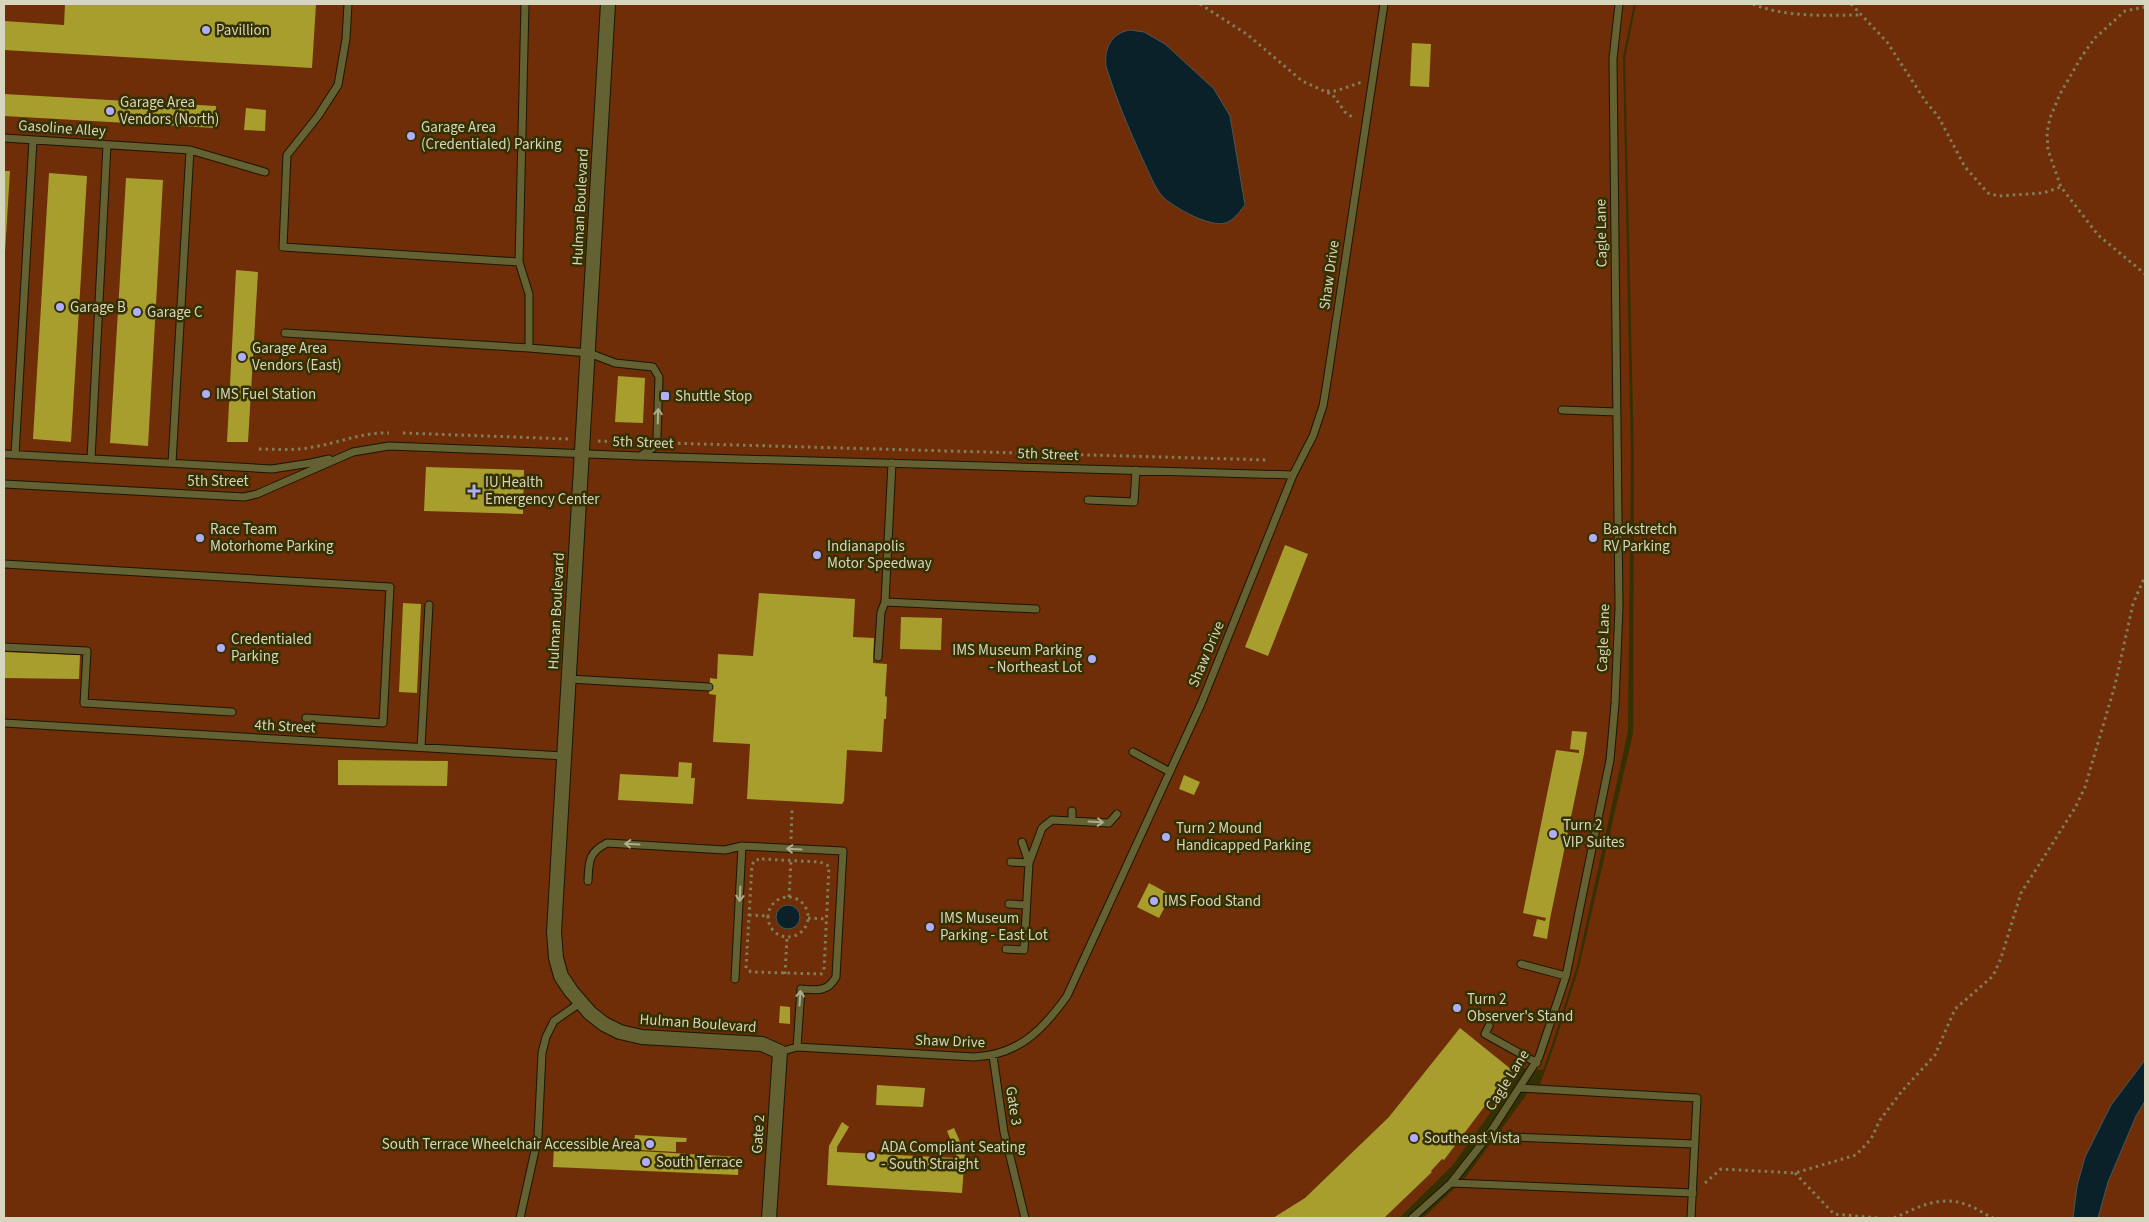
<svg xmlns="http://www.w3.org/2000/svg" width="2149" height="1222" font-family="'Source Sans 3',sans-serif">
<rect width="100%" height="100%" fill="#343000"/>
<path fill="#6f2e08" d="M 4,4 L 1634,4 L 1623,57 L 1631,457 L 1628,731 L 1577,966 L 1554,1039 L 1543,1070 L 1523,1068 L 1452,1166 L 1399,1218 L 4,1218 Z
M 1636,4 L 2145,4 L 2145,1218 L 1423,1218 L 1465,1178 L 1530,1090 L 1538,1090 L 1556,1040 L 1579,967 L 1633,733 L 1634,459 L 1625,58 Z"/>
<path fill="#0b212a" stroke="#485756" d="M 1130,30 L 1144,32 L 1165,44 L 1214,89 L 1230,116 L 1245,205 C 1231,223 1226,228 1203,220 C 1193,217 1171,205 1163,197 C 1154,187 1149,172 1143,160 C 1129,129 1116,99 1106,66 C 1104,49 1111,33 1130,30 Z
M776 917a12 12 0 1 1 24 0a12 12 0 1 1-24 0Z
M 2145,1060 L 2145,1101 L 2136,1116 L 2108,1182 L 2098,1218 L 2073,1218 L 2077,1186 L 2085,1157 L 2111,1105 Z"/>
<path fill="#a79e2e" d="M 65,4 L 316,4 L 312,68 L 4,50 L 4,21 L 64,25 Z
M 1412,43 L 1431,44 L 1429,87 L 1410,86 Z
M 4,94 L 216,106 L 215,128 L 4,116 Z
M 246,108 L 266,110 L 265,131 L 244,130 Z
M 4,171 L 10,171 L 5,252 L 4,252 Z
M 49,173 L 87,176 L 71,442 L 33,439 Z
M 126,178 L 163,180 L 148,446 L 110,443 Z
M 236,270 L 258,272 L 248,442 L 227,442 Z
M 618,376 L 645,378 L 643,423 L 615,422 Z
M 426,467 L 524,470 L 523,514 L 424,511 Z
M 1285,545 L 1308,554 L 1268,656 L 1245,647 Z
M 759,593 L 855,599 L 853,637 L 874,638 L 873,663 L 887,664 L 885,696 L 887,697 L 886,719 L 884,719 L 882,752 L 847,750 L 844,801 L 842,804 L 747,799 L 750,744 L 713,742 L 716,695 L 709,694 L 710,678 L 717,679 L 718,654 L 753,656 Z
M 403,603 L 421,604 L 417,693 L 399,692 Z
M 901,617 L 942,618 L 941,650 L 900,649 Z
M 4,652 L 80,655 L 79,679 L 4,678 Z
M 1572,731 L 1587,732 L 1584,754 L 1550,919 L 1547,939 L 1533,936 L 1537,919 L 1545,921 L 1546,918 L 1523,913 L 1556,750 L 1579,753 L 1579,750 L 1570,749 Z
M 338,760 L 448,761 L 447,786 L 338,785 Z
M 679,762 L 692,763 L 691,778 L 695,778 L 693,804 L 618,800 L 620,774 L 678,777 Z
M 1184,775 L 1200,782 L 1194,795 L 1179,789 Z
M 1149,883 L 1171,895 L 1159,918 L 1137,907 Z
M 1458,1003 L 1462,1005 L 1456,1014 L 1453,1012 Z
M 780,1006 L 790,1007 L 790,1024 L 779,1023 Z
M 1460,1028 L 1512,1070 L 1444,1160 L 1442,1159 L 1431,1171 L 1432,1172 L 1384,1218 L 1273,1218 L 1305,1198 L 1389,1117 Z
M 877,1085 L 925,1088 L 923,1107 L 876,1105 Z
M 842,1122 L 849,1127 L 837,1147 L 837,1152 L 956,1158 L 956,1153 L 947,1131 L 954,1128 L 965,1153 L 962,1193 L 827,1185 L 829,1146 Z
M 635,1135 L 687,1138 L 686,1142 L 676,1142 L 676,1152 L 624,1149 L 624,1142 L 634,1143 Z
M 554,1146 L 739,1157 L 738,1175 L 553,1167 Z"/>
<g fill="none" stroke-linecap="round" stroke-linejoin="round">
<g stroke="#191701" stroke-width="9">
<path id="service" d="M 348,4 L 346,39 L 338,85 L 318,116 L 287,155 L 283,247 L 519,262
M 525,4 L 519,262 L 529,294 L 529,348 L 589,353 L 615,363 L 653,367 L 659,377 L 657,437 L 654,447 L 642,455
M 4,138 L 190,150 L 265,172
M 285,333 L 529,348
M 1562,410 L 1617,412
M 4,454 L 272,469 L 311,463 L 329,459
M 15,455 L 33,140
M 91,459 L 107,145
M 172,463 L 190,150
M 4,484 L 244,497 L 257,494 L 353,452 L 389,446 L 639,456 L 1293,475
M 1088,500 L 1134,502 L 1136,470
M 4,564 L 390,587 L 383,723 L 306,718
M 885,602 L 1036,609
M 4,647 L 87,651 L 84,703 L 232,712
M 878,657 L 881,612 L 885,602 L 892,463
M 569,679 L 709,687
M 4,723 L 564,756
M 421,747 L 429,605
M 1133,752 L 1170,772
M 1072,821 L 1072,811
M 1011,862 L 1029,863 L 1022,842
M 588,881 C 589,861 588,853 607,843 L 725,850 L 742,846 L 843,851 L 836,977 C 827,993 816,990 801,989 L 797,1047
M 1009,904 L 1026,905
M 1006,949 L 1024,950 L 1029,863 L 1042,828 L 1052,820 L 1109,823 L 1117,814
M 1521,964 L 1566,976
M 735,979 L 742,846
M 1489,1026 L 1485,1034 L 1537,1063
M 780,1052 L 797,1047 L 974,1057 C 1018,1055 1042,1031 1067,996 L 1201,704 L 1293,475 L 1313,436 L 1323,406 L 1327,382 L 1384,4
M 993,1056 L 1004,1132 L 1025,1218
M 1520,1088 L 1697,1098 L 1691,1218
M 1488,1136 L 1695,1144
M 1451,1183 L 1693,1193
M 520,1218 L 538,1137 L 542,1053 L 546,1037 L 554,1021 L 580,1003
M 1412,1218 L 1451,1183 L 1488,1136 L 1539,1057 L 1566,976 L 1610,760 L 1615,704 L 1619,607 L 1613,59 L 1619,4"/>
</g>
<g stroke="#191701" stroke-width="16">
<path id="minor" d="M 608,4 L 560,828 L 554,932 L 556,958 L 561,976 L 571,991 L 590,1013 L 604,1024 L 620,1032 L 642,1037 L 762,1044 L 780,1052 L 769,1218"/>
</g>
<path stroke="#807d59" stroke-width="3" stroke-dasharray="2.5 4" stroke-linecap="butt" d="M 1200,4 L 1248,35 L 1302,81 L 1333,95 L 1345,112 L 1355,119
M 1753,4 C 1787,18 1825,15 1862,15
M 1851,4 L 1887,42 L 1926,102 L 1938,116 L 1965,167 L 1988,193 L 1998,196 L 2043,193 L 2061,187
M 2145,7 L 2125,11 L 2095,38 L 2082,56 L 2060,94 L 2050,118 L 2047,133 L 2048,150 L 2061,187 L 2098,235 L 2145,274
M 1327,91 L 1336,91 L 1362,82
M 403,433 L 569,439
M 598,441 L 641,442
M 665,443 L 1268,460
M 259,449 C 277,449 295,451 313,447 C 339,443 362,432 389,433
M 791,839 L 792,810
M 762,859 L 820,862 L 829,866 L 824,970 L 821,974 L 751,972 L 746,968 L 752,865 L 755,860 Z
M 789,897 L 791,860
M768 917a20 20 0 1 1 40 0a20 20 0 1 1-40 0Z
M 749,915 L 768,916
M 808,918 L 826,919
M 785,974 L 787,937
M 1795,1173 L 1834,1214 L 1878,1218
M 1705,1183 L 1721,1169 L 1795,1173 L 1856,1155 L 1871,1139 L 1880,1120 L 1902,1091 L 1935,1055 L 1955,1009 L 1993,976 L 2001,958 L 2021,893 L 2075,808 L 2085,787 L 2115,685 L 2133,604 L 2145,576
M 1894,1218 C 1916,1208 1940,1195 1965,1204 C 1975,1207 1984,1214 1993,1218"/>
<use href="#service" stroke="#646132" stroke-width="7"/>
<use href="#minor" stroke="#646132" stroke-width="14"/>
</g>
<defs><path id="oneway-shaft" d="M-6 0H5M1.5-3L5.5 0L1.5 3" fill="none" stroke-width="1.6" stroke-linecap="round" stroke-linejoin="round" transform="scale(1.25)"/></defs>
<g stroke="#aeac8c">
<use href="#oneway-shaft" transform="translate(658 416) rotate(-88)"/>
<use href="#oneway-shaft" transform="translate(1096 822) rotate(3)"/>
<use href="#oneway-shaft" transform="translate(632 844) rotate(-177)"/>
<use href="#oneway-shaft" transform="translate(794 849) rotate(-177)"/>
<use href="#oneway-shaft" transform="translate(740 894) rotate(93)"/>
<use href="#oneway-shaft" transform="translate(800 998) rotate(-86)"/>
</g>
<g fill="#b0aefa" stroke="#343000" stroke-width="2">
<circle cx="206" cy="30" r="5"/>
<circle cx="110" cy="111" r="5"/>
<circle cx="411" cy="136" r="5"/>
<circle cx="60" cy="307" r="5"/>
<circle cx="137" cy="312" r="5"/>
<circle cx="242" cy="357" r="5"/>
<circle cx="206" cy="394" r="5"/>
<rect x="660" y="391" width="10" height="10" rx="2.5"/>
<path d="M471.5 483.5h5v5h5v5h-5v5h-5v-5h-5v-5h5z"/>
<circle cx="200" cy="538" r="5"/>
<circle cx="1593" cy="538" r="5"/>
<circle cx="817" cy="555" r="5"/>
<circle cx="221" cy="648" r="5"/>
<circle cx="1092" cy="659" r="5"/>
<circle cx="1553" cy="834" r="5"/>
<circle cx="1166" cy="837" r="5"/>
<circle cx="1154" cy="901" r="5"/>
<circle cx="930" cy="927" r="5"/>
<circle cx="1457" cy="1008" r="5"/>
<circle cx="1414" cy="1138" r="5"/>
<circle cx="650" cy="1144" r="5"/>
<circle cx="871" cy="1156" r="5"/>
<circle cx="646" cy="1162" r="5"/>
</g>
<g text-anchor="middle" stroke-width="5" stroke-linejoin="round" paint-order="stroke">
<g font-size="15" fill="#d6d5bd" stroke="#343000" text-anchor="start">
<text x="216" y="35">Pavillion</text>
<text x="120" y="107">Garage Area<tspan x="120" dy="17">Vendors (North)</tspan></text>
<text x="421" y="132">Garage Area<tspan x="421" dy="17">(Credentialed) Parking</tspan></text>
<text x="70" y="312">Garage B</text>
<text x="147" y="317">Garage C</text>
<text x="252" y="353">Garage Area<tspan x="252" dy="17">Vendors (East)</tspan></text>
<text x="216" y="399">IMS Fuel Station</text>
<text x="675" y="401">Shuttle Stop</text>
<text x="485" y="487">IU Health<tspan x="485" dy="17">Emergency Center</tspan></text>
<text x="210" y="534">Race Team<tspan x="210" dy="17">Motorhome Parking</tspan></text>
<text x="1603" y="534">Backstretch<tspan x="1603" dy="17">RV Parking</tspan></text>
<text x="827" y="551">Indianapolis<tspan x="827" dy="17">Motor Speedway</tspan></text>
<text x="231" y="644">Credentialed<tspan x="231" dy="17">Parking</tspan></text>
<text x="1082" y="655" text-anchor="end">IMS Museum Parking<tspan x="1082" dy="17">- Northeast Lot</tspan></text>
<text x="1563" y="830">Turn 2<tspan x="1563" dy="17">VIP Suites</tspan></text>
<text x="1176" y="833">Turn 2 Mound<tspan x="1176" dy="17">Handicapped Parking</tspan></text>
<text x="1164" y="906">IMS Food Stand</text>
<text x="940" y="923">IMS Museum<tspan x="940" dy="17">Parking - East Lot</tspan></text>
<text x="1467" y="1004">Turn 2<tspan x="1467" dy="17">Observer's Stand</tspan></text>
<text x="1424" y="1143">Southeast Vista</text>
<text x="640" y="1149" text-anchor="end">South Terrace Wheelchair Accessible Area</text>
<text x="881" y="1152">ADA Compliant Seating<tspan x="881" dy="17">- South Straight</tspan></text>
<text x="656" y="1167">South Terrace</text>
</g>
<g font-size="15" fill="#d6d5bd" stroke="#343000">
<text transform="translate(62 128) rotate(4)" y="5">Gasoline Alley</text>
<text transform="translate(580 207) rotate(-87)" y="5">Hulman Boulevard</text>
<text transform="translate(1601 233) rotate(-91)" y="5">Cagle Lane</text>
<text transform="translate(1329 275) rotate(-82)" y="5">Shaw Drive</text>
<text transform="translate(643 442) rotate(2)" y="5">5th Street</text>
<text transform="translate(1048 454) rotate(2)" y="5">5th Street</text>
<text x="218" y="486">5th Street</text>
<text transform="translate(556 611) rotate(-87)" y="5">Hulman Boulevard</text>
<text transform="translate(1603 638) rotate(-88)" y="5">Cagle Lane</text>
<text transform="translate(1206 654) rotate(-67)" y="5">Shaw Drive</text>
<text transform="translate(285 726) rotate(3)" y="5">4th Street</text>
<text transform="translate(698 1023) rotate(4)" y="5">Hulman Boulevard</text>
<text transform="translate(950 1041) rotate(2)" y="5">Shaw Drive</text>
<text transform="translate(1507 1080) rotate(-58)" y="5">Cagle Lane</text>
<text transform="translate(1014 1106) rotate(81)" y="5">Gate 3</text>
<text transform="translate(758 1134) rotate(-86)" y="5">Gate 2</text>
</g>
</g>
<rect width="2149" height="1222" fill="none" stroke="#d6d5bd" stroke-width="10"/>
</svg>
